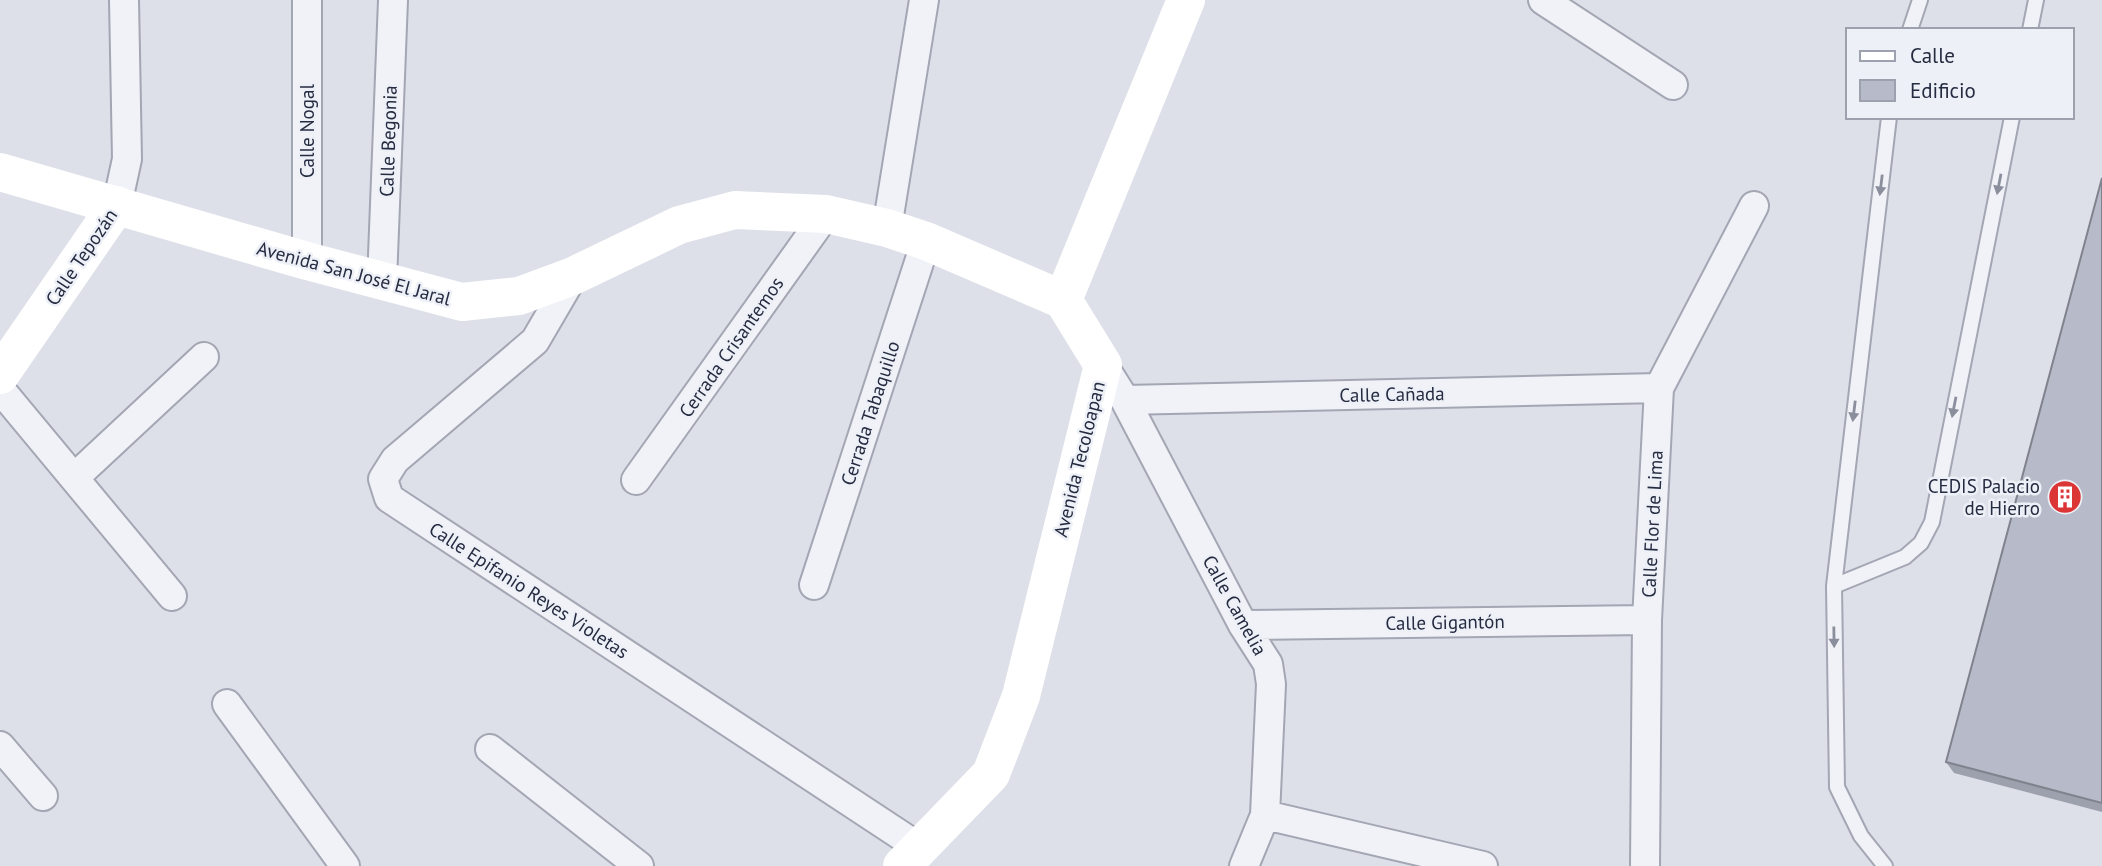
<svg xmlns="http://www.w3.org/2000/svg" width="2102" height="866" font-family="'PT Sans',sans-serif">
<rect width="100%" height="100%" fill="#dee0e9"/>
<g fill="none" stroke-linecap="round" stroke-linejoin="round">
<g stroke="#a3a6b3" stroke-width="18">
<path id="lane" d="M 1910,30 L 1920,0
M 2030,30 L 2036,0
M 1834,586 L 1905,557 L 1921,543 L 1932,522 L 2012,117
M 1885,866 L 1861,836 L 1837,787 L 1834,586 L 1889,117"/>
</g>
<g stroke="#a3a6b3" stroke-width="32">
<path id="street" d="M 1543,0 L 1673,85
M 117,205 L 127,159 L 124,0
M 887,228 L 924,0
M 307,261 L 307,0
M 573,276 L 535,341 L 395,460 L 383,479 L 389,498 L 920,848
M 382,281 L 393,0
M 1103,365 L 1125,400 L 1243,625 L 1268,664 L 1271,684 L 1265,815 L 1244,866
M 0,389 L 172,596
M 1125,400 L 1659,388
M 74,478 L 204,357
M 636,480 L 826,214
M 814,585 L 926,241
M 1243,625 L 1647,620
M 227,704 L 345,866
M 0,746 L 43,796
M 490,749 L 639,866
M 1265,815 L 1483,866
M 1645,866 L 1647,620 L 1659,388 L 1754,206"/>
</g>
<use href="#lane" stroke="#f1f2f7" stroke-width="14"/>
<use href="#street" stroke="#f1f2f7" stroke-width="28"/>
<path stroke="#fff" stroke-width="38" d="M 0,172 L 307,261 L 462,302 L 519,296 L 573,276 L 679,225 L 735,210 L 826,214 L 887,228 L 926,241 L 1063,300
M 1063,300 L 1186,0
M 0,375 L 117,205
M 902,866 L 991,774 L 1021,696 L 1103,365 L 1063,300"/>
</g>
<path fill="#9da1ad" d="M 2102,178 L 2102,812 L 1954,773 L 1946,762 Z"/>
<path fill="#b7bbc9" stroke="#80838d" stroke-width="2" d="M 2102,178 L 2102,803 L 1946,762 Z"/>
<defs><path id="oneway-solid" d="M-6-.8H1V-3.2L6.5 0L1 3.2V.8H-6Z" transform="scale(1.75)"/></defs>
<g fill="#8b8e9c">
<use href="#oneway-solid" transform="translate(1999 184) rotate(101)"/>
<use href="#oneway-solid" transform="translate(1881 185) rotate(97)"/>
<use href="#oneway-solid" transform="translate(1954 407) rotate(101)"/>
<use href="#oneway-solid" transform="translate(1854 411) rotate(97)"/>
<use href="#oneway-solid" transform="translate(1834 637) rotate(89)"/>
</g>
<defs>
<g id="building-disc" transform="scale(1.75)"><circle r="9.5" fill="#dc3535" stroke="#edf0f6"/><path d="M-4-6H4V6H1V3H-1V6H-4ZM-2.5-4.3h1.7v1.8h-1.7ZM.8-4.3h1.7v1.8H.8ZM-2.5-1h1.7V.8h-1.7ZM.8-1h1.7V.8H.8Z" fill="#fff"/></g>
</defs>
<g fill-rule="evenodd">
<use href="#building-disc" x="2065" y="497"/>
</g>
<g text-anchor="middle" stroke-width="5" stroke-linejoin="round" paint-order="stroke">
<g font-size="19" fill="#252b41" stroke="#edf0f6">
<text transform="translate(307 131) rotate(-90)" y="7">Calle Nogal</text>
<text transform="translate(388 141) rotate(-88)" y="7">Calle Begonia</text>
<text transform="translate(81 257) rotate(-56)" y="7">Calle Tepozán</text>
<text transform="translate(354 273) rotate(15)" y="7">Avenida San José El Jaral</text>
<text transform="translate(731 347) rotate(-55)" y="7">Cerrada Crisantemos</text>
<text transform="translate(1392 394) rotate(-1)" y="7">Calle Cañada</text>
<text transform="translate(870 413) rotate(-72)" y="7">Cerrada Tabaquillo</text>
<text transform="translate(1079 459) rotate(-76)" y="7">Avenida Tecoloapan</text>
<text transform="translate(1652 524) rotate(-87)" y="7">Calle Flor de Lima</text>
<text transform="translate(529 590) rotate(33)" y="7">Calle Epifanio Reyes Violetas</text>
<text transform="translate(1235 605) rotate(61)" y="7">Calle Camelia</text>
<text transform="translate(1445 622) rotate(-1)" y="7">Calle Gigantón</text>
</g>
<g font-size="19" fill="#252b41" stroke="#edf0f6" text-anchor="end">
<text x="2040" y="493">CEDIS Palacio<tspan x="2040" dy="22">de Hierro</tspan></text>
</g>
</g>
<rect x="1846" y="28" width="228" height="91" fill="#edf0f6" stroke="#9da1ae" stroke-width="2"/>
<rect x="1860" y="51" width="35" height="10" fill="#ffffff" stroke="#9da1ae" stroke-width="2"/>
<text x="1910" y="63" font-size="21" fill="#252b41">Calle</text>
<rect x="1860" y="80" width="35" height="21" fill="#b7bbc9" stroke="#9da1ae" stroke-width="2"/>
<text x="1910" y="98" font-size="21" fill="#252b41">Edificio</text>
</svg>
